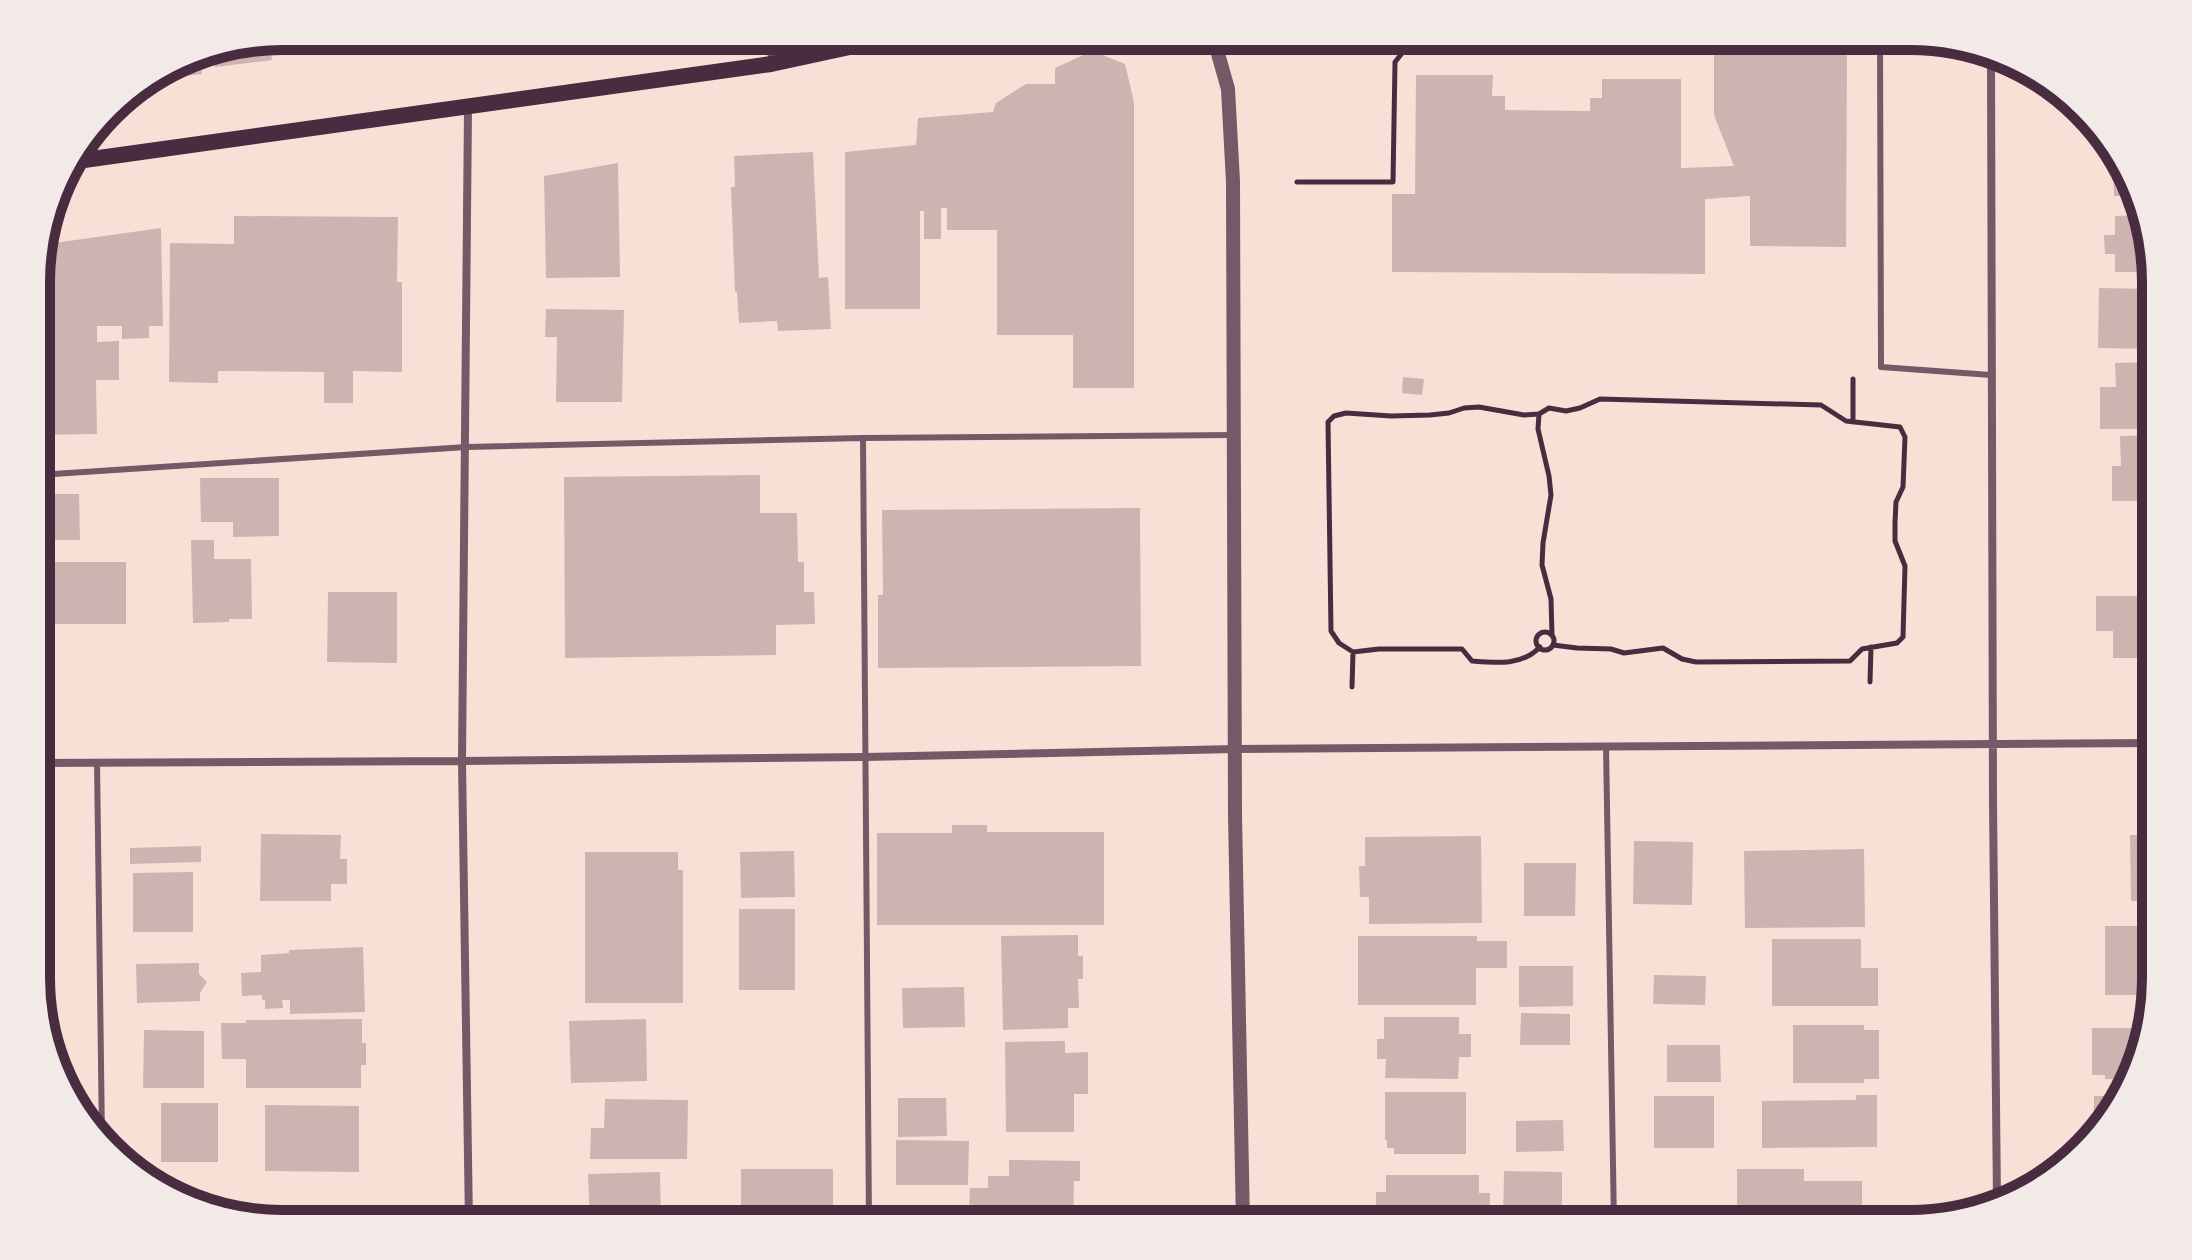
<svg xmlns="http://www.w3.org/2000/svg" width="2192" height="1260" font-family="Overpass,sans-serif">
<rect width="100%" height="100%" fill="#f7e1d7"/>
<path fill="#ccb4b1" d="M 295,36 L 363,36 L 364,44 L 298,53 Z
M 269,39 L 272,60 L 215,67 L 212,50 Z
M 1092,51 L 1125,64 L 1134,102 L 1134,388 L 1073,388 L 1073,335 L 997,335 L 997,230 L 947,230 L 947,208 L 941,208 L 941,239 L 924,239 L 924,211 L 920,211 L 920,309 L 845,309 L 845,152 L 916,145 L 918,118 L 993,112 L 996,103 L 1026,84 L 1055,84 L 1055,68 Z
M 199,52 L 202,74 L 146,81 L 188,55 Z
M 1714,54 L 1847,54 L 1846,247 L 1750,246 L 1750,196 L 1705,199 L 1705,274 L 1392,272 L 1392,194 L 1415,194 L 1416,75 L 1493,75 L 1492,96 L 1505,96 L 1505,110 L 1590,111 L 1590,98 L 1602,98 L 1602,79 L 1681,79 L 1681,168 L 1734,166 L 1714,115 Z
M 2113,149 L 2123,159 L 2134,196 L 2114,196 Z
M 813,152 L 819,278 L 828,277 L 831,329 L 778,331 L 777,321 L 739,323 L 737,292 L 735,292 L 731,187 L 735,187 L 734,156 Z
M 618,163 L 620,277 L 546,278 L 544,176 Z
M 2140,215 L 2155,265 L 2155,272 L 2115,272 L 2115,254 L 2105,254 L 2104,235 L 2115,235 L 2115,216 Z
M 234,216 L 398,217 L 397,282 L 402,282 L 402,372 L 353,371 L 353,403 L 324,403 L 324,372 L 218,371 L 218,383 L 169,382 L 170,243 L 234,244 Z
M 161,228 L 163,326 L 149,326 L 149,338 L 122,339 L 122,326 L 97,326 L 97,342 L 119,341 L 119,380 L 96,380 L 97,434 L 38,435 L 40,245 Z
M 2099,288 L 2155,289 L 2155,349 L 2098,348 Z
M 546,309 L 624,310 L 622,402 L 556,402 L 557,337 L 545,337 Z
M 2155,362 L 2155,429 L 2100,429 L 2100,387 L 2116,387 L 2115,363 Z
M 1403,377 L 1424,379 L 1422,395 L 1402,393 Z
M 2155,435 L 2155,501 L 2112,501 L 2112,466 L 2121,466 L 2120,436 Z
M 760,475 L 760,513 L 797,513 L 798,562 L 804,562 L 804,592 L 814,592 L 815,624 L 776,625 L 776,655 L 565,658 L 564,477 Z
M 200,478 L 279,478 L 279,536 L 233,537 L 233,522 L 201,522 Z
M 45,494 L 79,494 L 80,540 L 45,540 Z
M 1140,508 L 1141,666 L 878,668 L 878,595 L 883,595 L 882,510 Z
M 191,540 L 214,540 L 214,559 L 251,559 L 252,619 L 229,619 L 229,622 L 193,623 Z
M 52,562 L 126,562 L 126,624 L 52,624 Z
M 328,592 L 397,592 L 397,663 L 327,662 Z
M 2096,596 L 2155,596 L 2155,658 L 2113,658 L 2113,631 L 2096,631 Z
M 952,825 L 987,825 L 987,832 L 1104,832 L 1104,925 L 877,925 L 877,833 L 952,833 Z
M 261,834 L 341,835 L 340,859 L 347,859 L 347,884 L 331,884 L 331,901 L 260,901 Z
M 2130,835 L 2155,835 L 2155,901 L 2131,901 Z
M 1481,836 L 1482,923 L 1369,924 L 1369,897 L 1360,897 L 1359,866 L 1365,866 L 1365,837 Z
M 1634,841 L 1693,842 L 1692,905 L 1633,904 Z
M 201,846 L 201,862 L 130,864 L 130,848 Z
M 1864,849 L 1865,927 L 1745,928 L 1744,851 Z
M 794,851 L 795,897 L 741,898 L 740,852 Z
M 585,852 L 678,852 L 678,870 L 683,870 L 683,1003 L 585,1003 Z
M 1524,863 L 1576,863 L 1575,916 L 1524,916 Z
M 193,872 L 193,932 L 133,932 L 133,873 Z
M 739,909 L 795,909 L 795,990 L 739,990 Z
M 2105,926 L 2155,926 L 2155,989 L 2141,989 L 2141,995 L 2105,995 Z
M 1078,935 L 1078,956 L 1083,956 L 1083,979 L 1078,979 L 1079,1008 L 1068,1008 L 1068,1028 L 1003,1030 L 1001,936 Z
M 1358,936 L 1477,936 L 1477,941 L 1507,941 L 1507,968 L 1476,968 L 1476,1005 L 1358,1005 Z
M 1772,939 L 1861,939 L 1861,968 L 1878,968 L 1878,1006 L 1772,1006 Z
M 363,947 L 365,1012 L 290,1014 L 290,1000 L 282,1000 L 283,1008 L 265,1009 L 265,1000 L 262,1000 L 262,995 L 242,996 L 241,973 L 261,972 L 261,955 L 289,953 L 289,950 Z
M 199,963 L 199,974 L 207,982 L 200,993 L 200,1001 L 137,1003 L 136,964 Z
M 1519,966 L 1573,966 L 1573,1006 L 1519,1007 Z
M 1654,975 L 1706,976 L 1705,1005 L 1653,1004 Z
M 964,987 L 965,1027 L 903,1028 L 902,988 Z
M 1521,1013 L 1570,1014 L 1570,1045 L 1520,1045 Z
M 1384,1017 L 1459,1017 L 1459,1034 L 1471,1034 L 1471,1057 L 1459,1057 L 1458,1079 L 1385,1078 L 1386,1059 L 1377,1059 L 1377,1039 L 1384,1039 Z
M 362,1019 L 362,1043 L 366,1043 L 366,1065 L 361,1065 L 361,1088 L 246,1088 L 246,1059 L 222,1059 L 221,1023 L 246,1023 L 246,1020 Z
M 646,1019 L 647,1081 L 571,1083 L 569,1021 Z
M 43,1022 L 54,1023 L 54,1051 L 53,1051 Z
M 1793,1025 L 1864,1025 L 1864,1030 L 1879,1030 L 1879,1079 L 1864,1079 L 1864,1083 L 1793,1083 Z
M 2092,1028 L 2145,1028 L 2129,1079 L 2105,1079 L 2105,1075 L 2092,1075 Z
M 144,1030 L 204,1031 L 204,1088 L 143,1088 Z
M 1065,1041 L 1065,1053 L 1088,1052 L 1088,1094 L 1074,1094 L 1074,1132 L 1006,1132 L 1005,1042 Z
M 1667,1045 L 1720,1045 L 1721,1082 L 1667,1082 Z
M 1385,1092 L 1466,1092 L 1466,1154 L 1394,1154 L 1394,1148 L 1387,1148 L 1387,1140 L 1385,1140 Z
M 1856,1095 L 1877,1095 L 1877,1147 L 1762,1148 L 1762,1101 L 1856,1100 Z
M 1654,1096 L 1714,1096 L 1714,1148 L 1654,1148 Z
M 2094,1096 L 2123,1096 L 2123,1102 L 2094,1131 Z
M 898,1098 L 946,1098 L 947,1136 L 898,1137 Z
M 605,1099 L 688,1100 L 687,1159 L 590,1159 L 591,1128 L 604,1128 Z
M 161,1103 L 218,1103 L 218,1162 L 161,1162 Z
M 265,1105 L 359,1106 L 359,1172 L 265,1171 Z
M 1563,1120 L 1564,1151 L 1516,1152 L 1516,1121 Z
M 896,1140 L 969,1141 L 968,1185 L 896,1185 Z
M 1009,1160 L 1080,1161 L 1080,1181 L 1074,1181 L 1073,1224 L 989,1224 L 989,1208 L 969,1208 L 970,1188 L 988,1188 L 988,1176 L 1009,1176 Z
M 741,1169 L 833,1169 L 833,1224 L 741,1224 Z
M 1737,1169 L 1804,1169 L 1804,1181 L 1862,1181 L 1862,1224 L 1797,1224 L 1797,1212 L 1737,1212 Z
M 1504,1171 L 1562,1172 L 1562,1224 L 1503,1224 Z
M 660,1172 L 661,1224 L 590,1224 L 588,1174 Z
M 1386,1175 L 1479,1175 L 1479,1193 L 1490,1193 L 1490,1224 L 1379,1224 L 1379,1212 L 1384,1212 L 1384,1208 L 1376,1208 L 1376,1192 L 1386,1192 Z"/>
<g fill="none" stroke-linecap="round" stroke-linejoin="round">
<path stroke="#4a2c40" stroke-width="5" d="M 1556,36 L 1556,44
M 1603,45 L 1674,36
M 1297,182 L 1393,182 L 1395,62 L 1403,52 L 1417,43 L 1602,45 L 1611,36
M 1853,379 L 1853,422
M 1539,414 L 1538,429 L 1549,476 L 1551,495 L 1543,543 L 1542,565 L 1551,599 L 1552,635
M1536 641a9 9 0 1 1 18 0a9 9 0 1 1-18 0Z
M 1540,647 C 1522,666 1496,663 1472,661 L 1462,649 L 1379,649 L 1353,652 L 1339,643 L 1331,631 L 1328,422 L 1334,416 L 1346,413 L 1391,416 L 1430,415 L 1449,413 L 1464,408 L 1479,407 L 1524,415 L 1539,414 L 1549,408 L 1566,411 L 1580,408 L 1600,399 L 1821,405 L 1846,421 L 1900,427 L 1905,437 L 1903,487 L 1896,502 L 1895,523 L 1895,541 L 1905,566 L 1903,637 L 1897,643 L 1862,649 L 1850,661 L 1696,662 L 1682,659 L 1663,648 L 1624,653 L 1611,649 L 1577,648 L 1553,645
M 1870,682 L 1871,647
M 1352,687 L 1353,652"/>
<path stroke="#755966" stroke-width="6" d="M 769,36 L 771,60
M 1880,36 L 1881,367 L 1991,375
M 863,438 L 869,1224
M 38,475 L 466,447 L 863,438 L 1235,435
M 1606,746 L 1614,1224
M 97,762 L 102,1138"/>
<path stroke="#755966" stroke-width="8" d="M 1991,58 L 1993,802 L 1997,1202
M 468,107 L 462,761 L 469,1224
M 38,763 L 462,761 L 865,757 L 1235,749 L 2155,743"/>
<path stroke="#755966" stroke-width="14" d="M 1213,36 L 1228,89 L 1233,182 L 1235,815 L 1243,1224"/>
<path stroke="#4a2c40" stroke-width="16" d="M 70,162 L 771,64 L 859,45 L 890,36"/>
</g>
<path d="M0 0H2192V1260H0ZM282 50H1910A232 232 0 0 1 2142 282V978A232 232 0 0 1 1910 1210H282A232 232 0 0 1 50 978V282A232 232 0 0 1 282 50Z" fill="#f1eae7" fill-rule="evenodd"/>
<path fill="none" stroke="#4a2c40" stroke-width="10" d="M282 50H1910A232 232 0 0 1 2142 282V978A232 232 0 0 1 1910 1210H282A232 232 0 0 1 50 978V282A232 232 0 0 1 282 50Z"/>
</svg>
